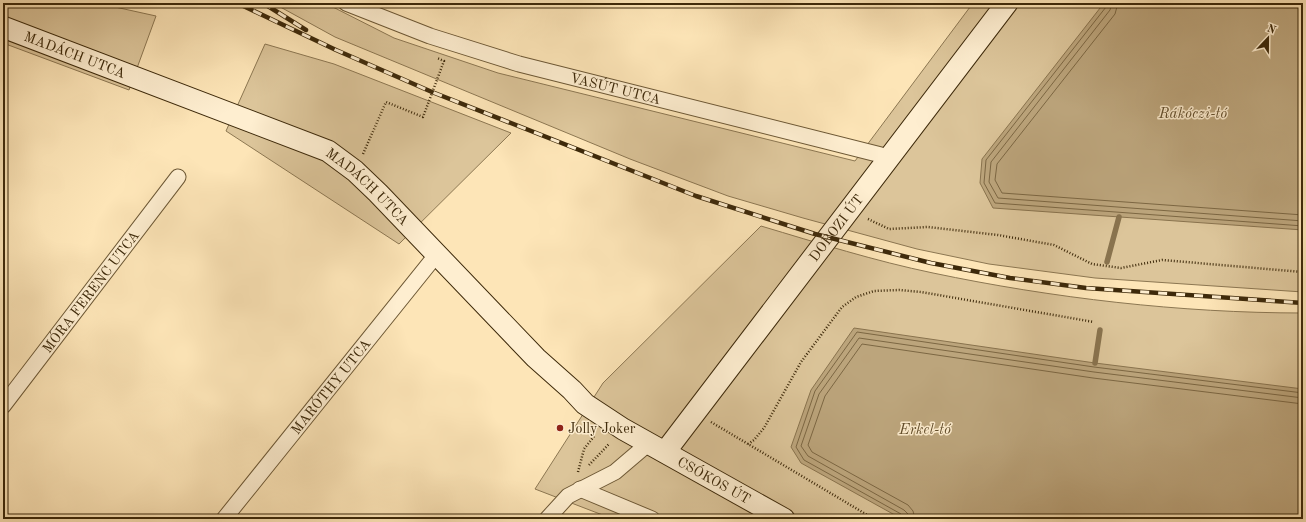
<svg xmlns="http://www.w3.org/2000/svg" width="1306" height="522" font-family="'Old Standard TT',serif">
<rect width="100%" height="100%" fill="#fde5b7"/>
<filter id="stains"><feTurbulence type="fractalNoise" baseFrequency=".005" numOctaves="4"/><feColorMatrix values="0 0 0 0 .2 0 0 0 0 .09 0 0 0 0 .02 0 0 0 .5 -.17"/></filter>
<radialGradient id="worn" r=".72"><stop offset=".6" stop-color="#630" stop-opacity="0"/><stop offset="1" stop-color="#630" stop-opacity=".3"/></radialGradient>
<path fill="#dcc59a" stroke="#8c7752" d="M 3,3 L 97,3 L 156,16 L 129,90 L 3,43 Z
M 273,3 L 325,3 L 394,38 L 498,73 L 855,161 L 973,3 L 1303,3 L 1303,292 L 1095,278 L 989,264 L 917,249 L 803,218 L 728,196 L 630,159 L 335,37 Z
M 265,44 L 334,64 L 511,133 L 399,244 L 226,131 Z
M 761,226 C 818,243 875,261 933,273 C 1052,298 1181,313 1303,313 L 1303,519 L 613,519 L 535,489 L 603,383 Z"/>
<path fill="#bca57c" stroke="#89734e" d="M 1104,3 L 1303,3 L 1303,230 L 993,208 L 980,183 L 982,159 Z
M 854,328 L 1095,363 L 1303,389 L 1303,519 L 902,519 L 801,463 L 791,447 L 811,390 Z"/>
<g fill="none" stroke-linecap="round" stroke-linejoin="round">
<path stroke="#7c6743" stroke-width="1" d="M 1107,3 L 1106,7 L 986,160 L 984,183 L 995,203 L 1303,226
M 1112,3 L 1110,10 L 991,162 L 989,182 L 998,198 L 1303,221
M 1118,3 L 1115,14 L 997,164 L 995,180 L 1002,193 L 1303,215
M 903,519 L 901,514 L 804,460 L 796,447 L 815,391 L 857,332 L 1094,367 L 1303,393
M 909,519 L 908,514 L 904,510 L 808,456 L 801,446 L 819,394 L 859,338 L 1094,372 L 1303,398
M 915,519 L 913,511 L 908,505 L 812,452 L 808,445 L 825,396 L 862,344 L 1093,378 L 1303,404"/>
<path stroke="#89734e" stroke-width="5.5" d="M 1107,262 L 1119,217
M 1095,363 L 1100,330"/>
<g stroke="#6d5835" stroke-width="17">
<g id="minor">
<path id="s1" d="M 346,3 L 430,36 L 519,64 L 889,157"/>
<path id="s2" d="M 3,406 L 178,177"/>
<path d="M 580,489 L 652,519"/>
<path id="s3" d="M 224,519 L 437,254"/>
<path d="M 547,519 L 568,496 L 615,472 L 649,443"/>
</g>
</g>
<g stroke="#3d290a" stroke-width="23">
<g id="secondary">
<path id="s4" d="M 3,27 L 328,151 L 355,171 L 378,193 L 536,358 L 572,390 L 585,404 L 623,429 L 784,519"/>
<path id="s5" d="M 665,452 L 1007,3"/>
</g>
</g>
<path stroke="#3d290a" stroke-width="2.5" stroke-dasharray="1 2" stroke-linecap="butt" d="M 363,154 L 386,102 L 423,117 L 444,61 L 437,58
M 868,219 L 889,229 L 928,227 L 998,235 L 1054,245 L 1092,264 L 1121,268 L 1162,260 L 1303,272
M 711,422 L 874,519
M 748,444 L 754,440 L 764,428 L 801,362 L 842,307 L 856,297 L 874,291 L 899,290 L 921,292 L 1094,322
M 589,465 L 609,444
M 578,472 L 584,449 L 595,435"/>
<use href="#minor" stroke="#feeed0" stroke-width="15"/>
<use href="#secondary" stroke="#feeed0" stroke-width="21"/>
<g stroke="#3d290a" stroke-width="4.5">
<path id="rail" d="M 237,3 L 336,50 L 432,92 L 696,196 L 815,234 L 931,263 L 1010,278 L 1086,288 L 1303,303
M 263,3 L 306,30"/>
</g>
<use href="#rail" stroke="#feeed0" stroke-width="3" stroke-dasharray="9" stroke-linecap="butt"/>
</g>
<circle fill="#8f2418" stroke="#feeed0" stroke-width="1.5" cx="560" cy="428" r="4"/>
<g text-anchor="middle" stroke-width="3" stroke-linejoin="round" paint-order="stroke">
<g font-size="14" fill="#3d290a" stroke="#feeed0">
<text dy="5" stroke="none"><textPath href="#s4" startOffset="77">MADÁCH UTCA</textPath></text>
<text dy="5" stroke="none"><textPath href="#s1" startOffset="283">VASÚT UTCA</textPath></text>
<text dy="5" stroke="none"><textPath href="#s4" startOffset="401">MADÁCH UTCA</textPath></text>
<text dy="5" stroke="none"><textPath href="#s5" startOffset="282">DOBOZI ÚT</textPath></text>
<text dy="5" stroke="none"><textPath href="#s2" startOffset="144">MÓRA FERENC UTCA</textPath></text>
<text dy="5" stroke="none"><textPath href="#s3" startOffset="170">MARÓTHY UTCA</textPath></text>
<text dy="5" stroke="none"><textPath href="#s4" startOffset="859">CSÓKOS ÚT</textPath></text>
</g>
<g font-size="14" fill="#3d290a" stroke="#feeed0" text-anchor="start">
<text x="568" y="433">Jolly Joker</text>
</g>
<g font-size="15" font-style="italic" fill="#634e2c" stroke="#feeed0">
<text x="1193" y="118">Rákóczi-tó</text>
<text x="925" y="434">Erkel-tó</text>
</g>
</g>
<rect width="1306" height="522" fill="none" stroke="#fde5b7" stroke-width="16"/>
<rect x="4" y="4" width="1298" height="514" fill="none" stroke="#3d290a" stroke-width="2"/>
<rect x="8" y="8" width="1290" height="506" fill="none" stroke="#3d290a"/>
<g transform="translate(1268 38) rotate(22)" stroke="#feeed0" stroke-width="3" paint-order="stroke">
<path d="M0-3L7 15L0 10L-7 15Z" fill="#3d290a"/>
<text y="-6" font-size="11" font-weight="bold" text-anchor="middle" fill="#3d290a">N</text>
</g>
<rect width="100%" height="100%" filter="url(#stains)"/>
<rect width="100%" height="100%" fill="url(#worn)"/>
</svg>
